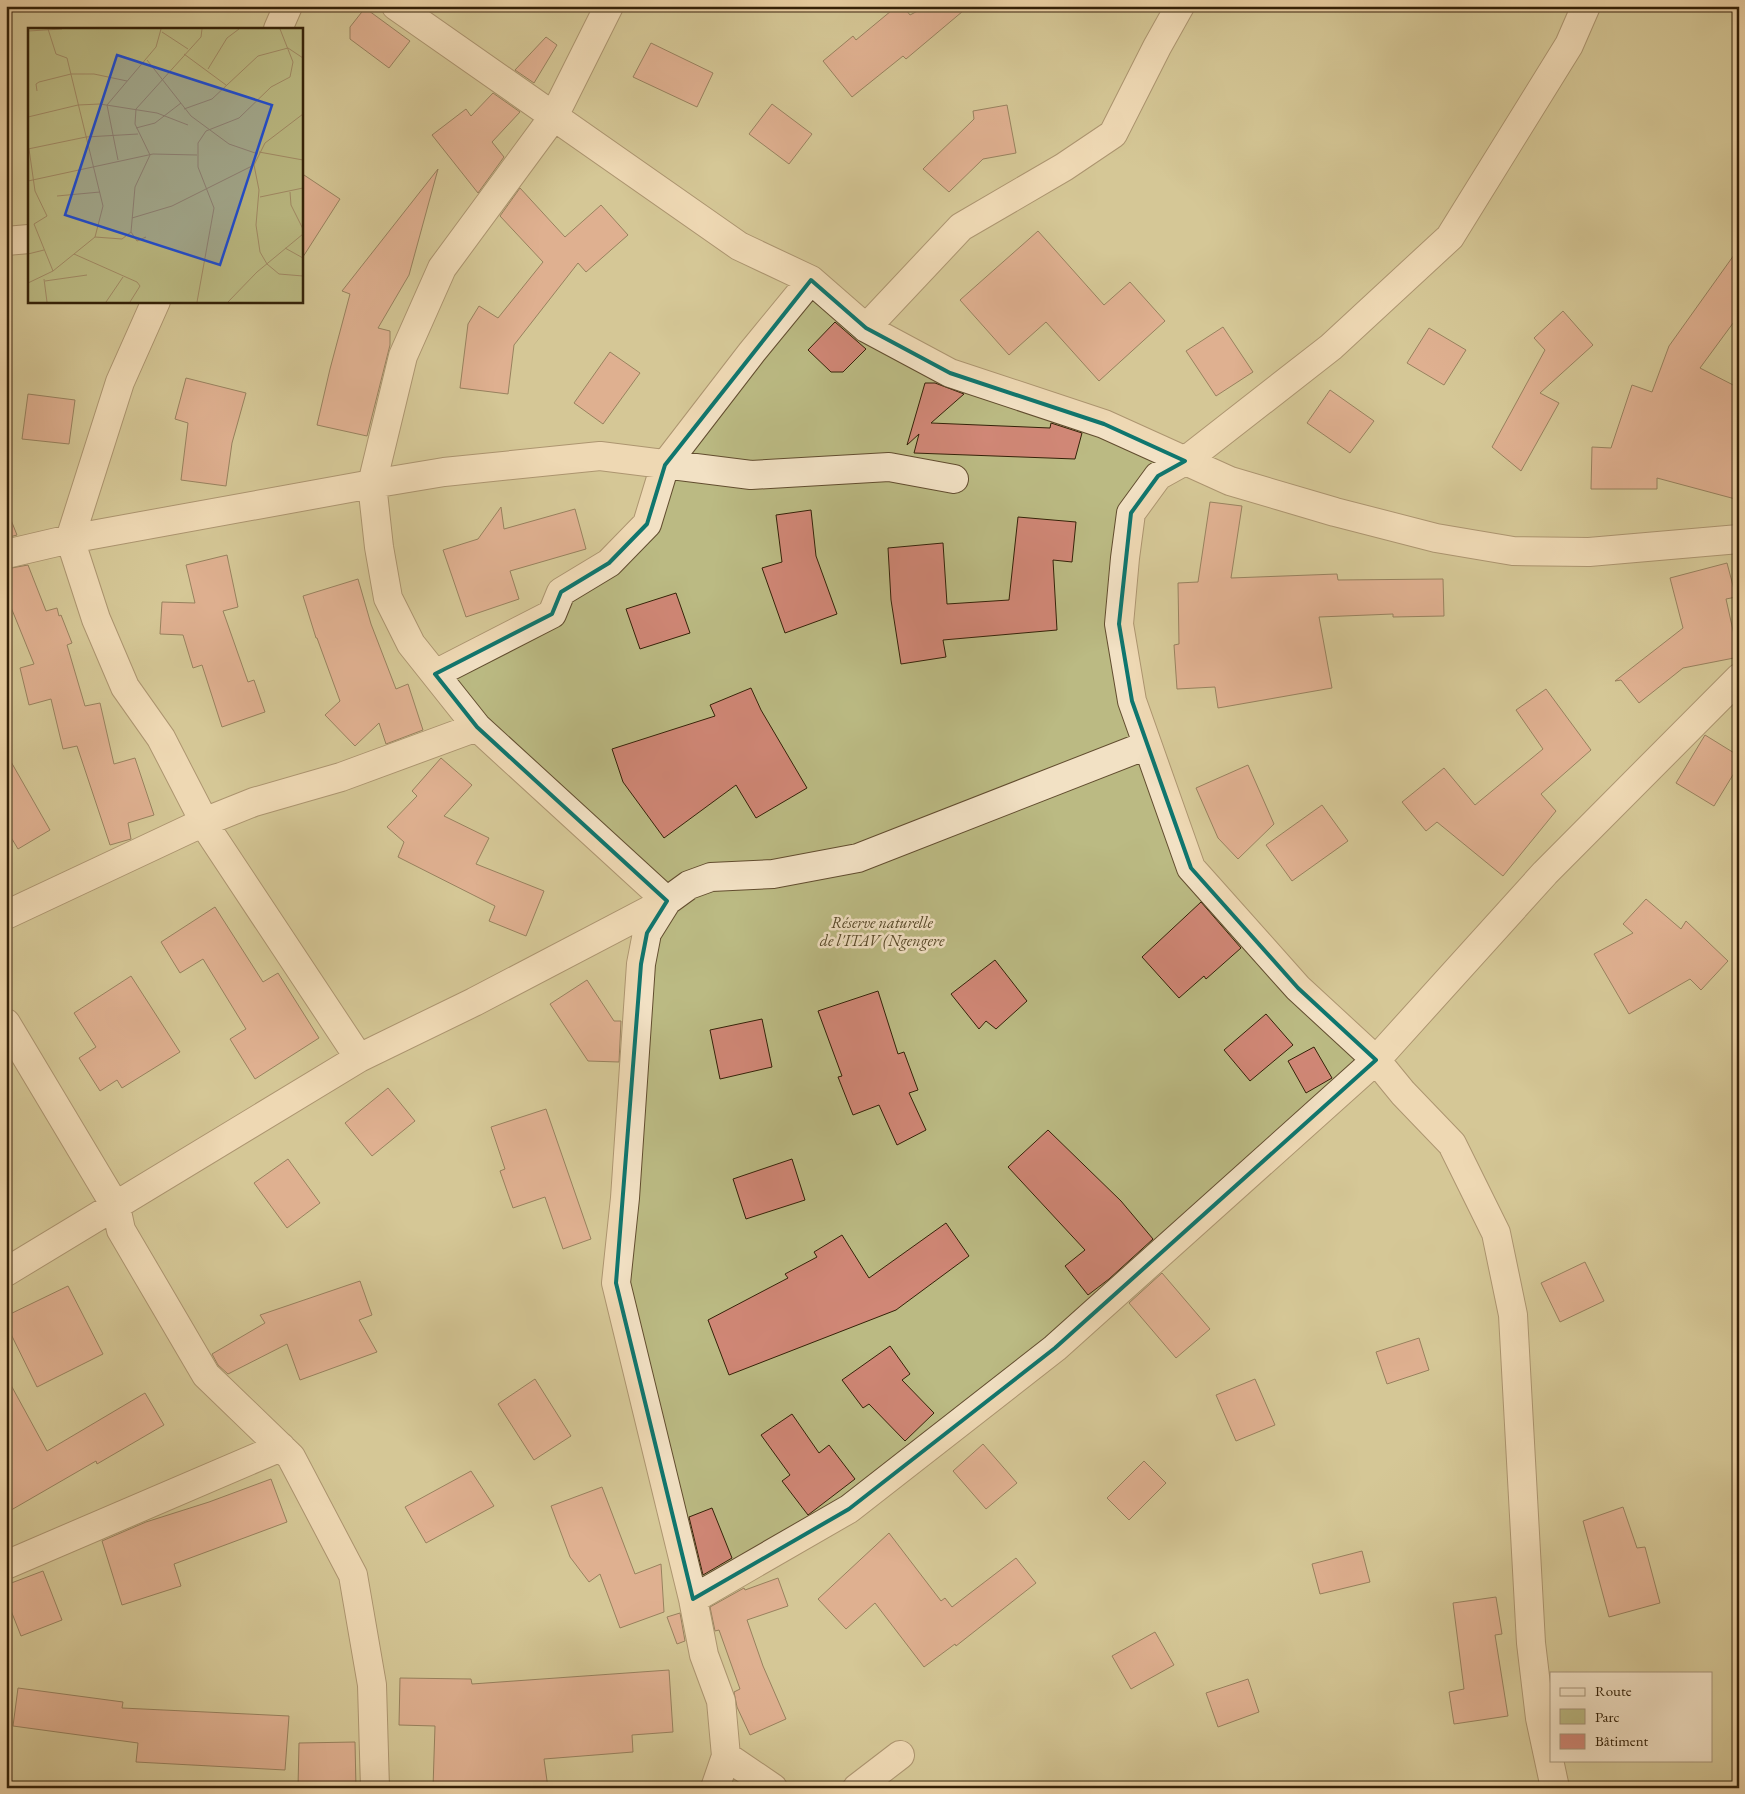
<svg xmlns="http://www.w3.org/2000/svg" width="1745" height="1794" font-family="'EB Garamond',serif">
<rect width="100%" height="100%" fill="#ebd1a5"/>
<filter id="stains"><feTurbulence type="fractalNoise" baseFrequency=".004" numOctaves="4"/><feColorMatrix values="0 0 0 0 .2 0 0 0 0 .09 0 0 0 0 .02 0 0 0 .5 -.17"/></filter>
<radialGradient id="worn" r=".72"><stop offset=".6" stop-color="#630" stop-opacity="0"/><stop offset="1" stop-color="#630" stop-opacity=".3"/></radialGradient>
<path fill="#bbba83" stroke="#786e46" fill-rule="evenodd" d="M 6,6 L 1739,6 L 1739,1788 L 6,1788 ZM 29,29 L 301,29 L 301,301 L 29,301 ZM 1551,1673 L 1711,1673 L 1711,1760 L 1551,1760 Z"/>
<path fill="#d08776" stroke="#342108" d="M 897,6 L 903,6 L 910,15 L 927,6 L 969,6 L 906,59 L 903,56 L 852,97 L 823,61 L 853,36 L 856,40 Z
M 365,8 L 410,41 L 389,68 L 350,39 L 350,27 Z
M 546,37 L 557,45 L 534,83 L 515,70 Z
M 651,43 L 713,73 L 697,107 L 633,77 Z
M 493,93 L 520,112 L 492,142 L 504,157 L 478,193 L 432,135 L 466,109 L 471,116 Z
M 772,104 L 812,134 L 789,164 L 749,134 Z
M 1007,105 L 1016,153 L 983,159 L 949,192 L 923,169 L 974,119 L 973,111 Z
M 438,169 L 409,275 L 378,328 L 390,331 L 390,345 L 367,436 L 317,425 L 330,369 L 350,294 L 342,291 Z
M 301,173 L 340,199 L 301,260 Z
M 520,188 L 565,237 L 601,205 L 628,235 L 586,272 L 578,263 L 514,345 L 508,394 L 460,388 L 468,324 L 479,306 L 498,318 L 543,262 L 500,216 Z
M 1038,231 L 1104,305 L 1130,282 L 1165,321 L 1099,381 L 1046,322 L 1009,355 L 960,300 Z
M 1739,248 L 1739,315 L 1700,368 L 1739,388 L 1739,500 L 1657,478 L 1657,489 L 1591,489 L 1592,447 L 1611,448 L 1632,385 L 1652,392 L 1669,346 Z
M 1563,311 L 1593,345 L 1540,393 L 1559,403 L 1521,471 L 1492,447 L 1545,350 L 1534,338 Z
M 835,322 L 866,349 L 843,372 L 831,372 L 808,350 Z
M 1223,327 L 1253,372 L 1216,396 L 1186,351 Z
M 1429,328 L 1466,350 L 1444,385 L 1407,363 Z
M 610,352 L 640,373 L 603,424 L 574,403 Z
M 186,378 L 246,393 L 232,443 L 226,486 L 181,480 L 188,423 L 175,419 Z
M 925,383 L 935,383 L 964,394 L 931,423 L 1050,428 L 1051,423 L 1082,433 L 1075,459 L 914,453 L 919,434 L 907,445 Z
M 1330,390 L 1374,421 L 1350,453 L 1307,423 Z
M 28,394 L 75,400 L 69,444 L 22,439 Z
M 1210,502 L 1242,506 L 1231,578 L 1337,574 L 1338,580 L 1443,579 L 1444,616 L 1393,617 L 1393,614 L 1319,617 L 1332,688 L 1218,708 L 1215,687 L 1177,689 L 1174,645 L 1179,644 L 1178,583 L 1198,582 Z
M 501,507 L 504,529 L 575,509 L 586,549 L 510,571 L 519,599 L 466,617 L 443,550 L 478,539 Z
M 811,510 L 816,556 L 837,614 L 785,633 L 762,568 L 782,562 L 776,515 Z
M 9,515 L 17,535 L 6,538 L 6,516 Z
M 1018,517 L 1076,522 L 1072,562 L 1053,560 L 1057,630 L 943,640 L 946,657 L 901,664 L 891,600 L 888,548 L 943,543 L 947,604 L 1009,600 Z
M 227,555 L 238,607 L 223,611 L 248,682 L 254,680 L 265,712 L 222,727 L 202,665 L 193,668 L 183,635 L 160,634 L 162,602 L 195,603 L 186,565 Z
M 1727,563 L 1736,597 L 1726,599 L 1739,657 L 1683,668 L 1639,703 L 1621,680 L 1615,681 L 1683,628 L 1670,578 Z
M 28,565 L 46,611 L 57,608 L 59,616 L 61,615 L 72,643 L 67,645 L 85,706 L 100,703 L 114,764 L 135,758 L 154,815 L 128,823 L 131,839 L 110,845 L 77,746 L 63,749 L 51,699 L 29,705 L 20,668 L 34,664 L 6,595 L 6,569 Z
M 358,579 L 371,624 L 396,689 L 408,684 L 423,730 L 386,744 L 379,723 L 355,746 L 325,715 L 340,701 L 317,638 L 316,638 L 303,596 Z
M 676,593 L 690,633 L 640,649 L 626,609 Z
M 751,688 L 761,710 L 807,788 L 756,818 L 736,785 L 664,838 L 623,782 L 612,749 L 715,716 L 710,705 Z
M 1546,689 L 1591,750 L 1541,794 L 1556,811 L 1503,876 L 1437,822 L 1426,831 L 1402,802 L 1444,768 L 1475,805 L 1543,749 L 1516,710 Z
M 1705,735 L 1739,756 L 1739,765 L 1714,806 L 1676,783 Z
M 6,753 L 50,830 L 18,849 L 6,829 Z
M 441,758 L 472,785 L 444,816 L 489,838 L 476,864 L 544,891 L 526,936 L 489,921 L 495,906 L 398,857 L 404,842 L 387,827 L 417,796 L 412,791 Z
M 1248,765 L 1274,824 L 1238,859 L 1218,838 L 1196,788 Z
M 1322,805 L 1348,841 L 1292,881 L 1266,845 Z
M 1646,899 L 1681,929 L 1686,921 L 1728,961 L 1701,990 L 1690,979 L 1629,1014 L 1594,954 L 1633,933 L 1623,924 Z
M 1201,902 L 1241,948 L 1206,979 L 1204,976 L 1179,998 L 1142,957 Z
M 215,907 L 263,982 L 278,973 L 319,1038 L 255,1079 L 230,1039 L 246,1029 L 203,959 L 180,973 L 161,942 Z
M 995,960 L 1027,1001 L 996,1029 L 986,1021 L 979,1029 L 951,994 Z
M 131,976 L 180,1052 L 122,1088 L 117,1080 L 100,1091 L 79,1058 L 96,1047 L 74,1013 Z
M 587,980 L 614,1021 L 621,1021 L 619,1062 L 588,1061 L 550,1004 Z
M 878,991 L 898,1054 L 904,1052 L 918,1090 L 909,1093 L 926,1130 L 897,1145 L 879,1105 L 853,1115 L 838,1077 L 842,1076 L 818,1011 Z
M 1266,1014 L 1293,1045 L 1250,1081 L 1224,1050 Z
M 762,1019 L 772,1067 L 720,1079 L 710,1030 Z
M 1314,1047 L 1332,1078 L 1306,1093 L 1288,1061 Z
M 388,1088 L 415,1121 L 372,1156 L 345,1123 Z
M 546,1109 L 591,1239 L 563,1249 L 545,1197 L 513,1208 L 500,1171 L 505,1169 L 491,1127 Z
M 1048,1130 L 1121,1201 L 1153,1239 L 1109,1279 L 1088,1295 L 1065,1266 L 1085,1250 L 1008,1167 Z
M 288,1159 L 320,1203 L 287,1228 L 254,1183 Z
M 792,1159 L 805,1200 L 746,1219 L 733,1179 Z
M 946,1223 L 969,1256 L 896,1310 L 729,1375 L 708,1320 L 788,1278 L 785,1274 L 817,1257 L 814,1252 L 842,1235 L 869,1278 Z
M 1585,1262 L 1604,1301 L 1560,1322 L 1541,1283 Z
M 1162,1273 L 1210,1329 L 1176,1358 L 1129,1303 Z
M 360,1281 L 372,1315 L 359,1320 L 377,1352 L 300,1380 L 287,1344 L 228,1374 L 218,1365 L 212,1354 L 265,1323 L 260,1315 Z
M 68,1286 L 103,1354 L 37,1387 L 6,1324 L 6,1316 Z
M 1419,1338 L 1429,1370 L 1387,1384 L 1376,1352 Z
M 890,1346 L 910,1374 L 902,1380 L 934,1413 L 905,1441 L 869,1404 L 863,1408 L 842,1380 Z
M 6,1376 L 47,1451 L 145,1393 L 164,1425 L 97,1464 L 96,1461 L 6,1513 Z
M 535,1379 L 571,1436 L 534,1460 L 498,1404 Z
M 1255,1379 L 1275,1425 L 1236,1441 L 1216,1395 Z
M 792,1414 L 819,1453 L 829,1445 L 855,1479 L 808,1515 L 782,1481 L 790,1475 L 761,1435 Z
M 983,1444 L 1017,1483 L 986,1509 L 953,1471 Z
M 1144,1461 L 1166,1483 L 1129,1520 L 1107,1498 Z
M 471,1471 L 494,1506 L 426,1543 L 405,1507 Z
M 271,1479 L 287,1522 L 174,1564 L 181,1586 L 122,1605 L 102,1541 L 146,1522 L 209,1502 Z
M 602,1487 L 635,1574 L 661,1564 L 664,1612 L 620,1628 L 600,1574 L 589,1582 L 570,1557 L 551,1506 Z
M 1623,1507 L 1637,1548 L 1645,1547 L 1660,1603 L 1609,1617 L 1583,1521 Z
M 712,1508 L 732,1558 L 703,1575 L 689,1517 Z
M 889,1533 L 941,1601 L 945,1598 L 952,1607 L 1016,1558 L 1036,1583 L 956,1646 L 955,1644 L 924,1667 L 875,1603 L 846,1629 L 818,1599 Z
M 1362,1551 L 1370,1582 L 1320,1594 L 1312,1564 Z
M 43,1571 L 62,1620 L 21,1636 L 6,1598 L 6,1585 Z
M 778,1578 L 788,1606 L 747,1620 L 763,1666 L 786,1719 L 750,1735 L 737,1707 L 734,1692 L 740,1689 L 719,1630 L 715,1631 L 710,1607 L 744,1588 L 745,1590 Z
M 1496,1597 L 1502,1634 L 1495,1635 L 1508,1716 L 1454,1724 L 1449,1692 L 1464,1689 L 1453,1603 Z
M 680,1613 L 685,1641 L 677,1644 L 667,1617 Z
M 1155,1632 L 1174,1665 L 1131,1689 L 1112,1656 Z
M 669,1670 L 673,1732 L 632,1735 L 633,1752 L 544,1759 L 548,1788 L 433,1788 L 435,1726 L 399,1725 L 400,1678 L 471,1679 L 472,1684 Z
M 1248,1679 L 1259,1712 L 1218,1727 L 1206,1693 Z
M 18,1688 L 123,1702 L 122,1708 L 289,1716 L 285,1770 L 136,1762 L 138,1743 L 13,1726 Z
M 355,1742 L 356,1788 L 298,1788 L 299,1743 Z"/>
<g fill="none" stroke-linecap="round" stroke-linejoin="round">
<g stroke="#624d2f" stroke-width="30">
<path id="street" d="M 396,6 L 739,246 L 811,280 L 866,328 L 950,373 L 1104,424 L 1230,481 L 1335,512 L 1436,538 L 1513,551 L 1589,552 L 1739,539
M 609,6 L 554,116 L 442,268 L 403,356 L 372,484 L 379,547 L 388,598 L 411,644 L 477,727 L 667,901 L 647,933 L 641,964 L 625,1198 L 616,1283 L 693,1599 L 704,1655 L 721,1701 L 726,1756 L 715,1788
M 278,29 L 288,6
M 6,241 L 29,239
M 156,301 L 120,382 L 70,539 L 96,619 L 125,687 L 161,738 L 210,833 L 359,1058
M 866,328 L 961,227 L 1064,167 L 1113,134 L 1157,47 L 1180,6
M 6,554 L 70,539 L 372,484 L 444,472 L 600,456 L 751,475 L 889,467 L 954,479
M 435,674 L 552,614 L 561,592 L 609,563 L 647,524 L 665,465 L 752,352 L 811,280
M 6,915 L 204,822 L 254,802 L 341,777 L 477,727
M 6,1023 L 116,1207 L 121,1230 L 206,1375 L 291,1457 L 353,1575 L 372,1685 L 375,1788
M 6,1272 L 359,1058 L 474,1002 L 667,901 L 689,885 L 711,877 L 773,874 L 858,858 L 1147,745
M 6,1565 L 281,1447
M 693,1599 L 849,1509 L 1055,1348 L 1376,1060 L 1545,873 L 1739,678
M 726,1756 L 773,1788
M 857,1788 L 900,1755
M 1555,1788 L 1540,1718 L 1531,1643 L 1513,1315 L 1496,1233 L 1452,1144 L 1403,1093 L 1376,1060 L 1298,988 L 1191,868 L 1132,701 L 1119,624 L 1125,558 L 1131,513 L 1158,476 L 1185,461 L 1331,347 L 1450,237 L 1569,45 L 1586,6"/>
</g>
<use href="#street" stroke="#f2e1c4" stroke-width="28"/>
</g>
<path d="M0 0H1745V1794H0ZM 811,280 L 866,328 L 950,373 L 1104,424 L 1185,461 L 1158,476 L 1131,513 L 1119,624 L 1132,701 L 1191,868 L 1298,988 L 1376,1060 L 1055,1348 L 849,1509 L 693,1599 L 616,1283 L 641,964 L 647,933 L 667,901 L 477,727 L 435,674 L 552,614 L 561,592 L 609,563 L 647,524 L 665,465 Z" fill="#ebd1a5" fill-opacity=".55" fill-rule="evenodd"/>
<path fill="none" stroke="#0f766e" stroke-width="4" stroke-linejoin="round" d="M 811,280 L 866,328 L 950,373 L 1104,424 L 1185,461 L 1158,476 L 1131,513 L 1119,624 L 1132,701 L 1191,868 L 1298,988 L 1376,1060 L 1055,1348 L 849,1509 L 693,1599 L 616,1283 L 641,964 L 647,933 L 667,901 L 477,727 L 435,674 L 552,614 L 561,592 L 609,563 L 647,524 L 665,465 Z"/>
<g text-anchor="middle" stroke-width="5" stroke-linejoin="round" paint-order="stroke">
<g font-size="16" font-style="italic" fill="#564727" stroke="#f2e1c4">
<text x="882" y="928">Réserve naturelle<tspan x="882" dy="18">de l'ITAV (Ngengere</tspan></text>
</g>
</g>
<g transform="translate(28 28)">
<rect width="275" height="275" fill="#ebd1a5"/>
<path d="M 0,1 L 275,1 L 275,274 L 0,274 Z" fill="#bbba83"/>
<path fill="none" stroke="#a28b66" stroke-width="1" d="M 0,3 L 34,1M 134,4 L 160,21M 156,26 L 198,57M 119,32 L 163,88 L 201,116 L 230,126M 180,41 L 199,10 L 211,1M 9,63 L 8,56 L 11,54 L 43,46 L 66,46 L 99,53M 156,81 L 184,71 L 230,28 L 260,20 L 275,30M 275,86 L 237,115 L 226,137 L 231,162 L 228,197 L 232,224 L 239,236 L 251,246 L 275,248M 0,89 L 50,77 L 72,76 L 129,85 L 160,97M 108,100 L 127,95 L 153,75M 0,121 L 58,109 L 110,106M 1,121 L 7,163 L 19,188 L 6,196 L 25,243M 231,124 L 275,132M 90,132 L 79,77 L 128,19 L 133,1M 0,153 L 125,126 L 169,127M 262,164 L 263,177 L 275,201M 29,168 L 72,164M 232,169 L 275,160M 104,190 L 144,178 L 226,137M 103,204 L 109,213 L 118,209M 67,209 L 94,211 L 103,204 L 107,159 L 122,127 L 107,96 L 108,81 L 173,9 L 174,1M 257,220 L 275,230M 0,226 L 16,222M 46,226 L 109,254 L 112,258 L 102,274M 16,251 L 19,274M 17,253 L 59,247M 0,255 L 25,243 L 67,209 L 75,178 L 39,30 L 28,26 L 20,1M 78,274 L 95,249M 169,274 L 186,180 L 170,139 L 170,115 L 178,103 L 211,90 L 243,59 L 262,49 L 265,34 L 252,1M 200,274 L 229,244 L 275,206"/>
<path fill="#1d4ed8" fill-opacity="0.15" stroke="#1d4ed8" stroke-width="2.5" d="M 89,27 L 244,77 L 192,237 L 37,187 Z"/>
<rect width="275" height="275" fill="none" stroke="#342108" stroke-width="2.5"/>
</g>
<rect width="1745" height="1794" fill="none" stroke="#ebd1a5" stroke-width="25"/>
<rect x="8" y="8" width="1730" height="1779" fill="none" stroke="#342108" stroke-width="2.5"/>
<rect x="12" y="12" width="1720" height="1769" fill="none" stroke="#342108"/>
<rect x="1550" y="1672" width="162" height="90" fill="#f2e1c4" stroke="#a69479"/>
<rect x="1560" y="1688" width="25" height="8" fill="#f2e1c4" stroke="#a69479"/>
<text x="1595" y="1696" font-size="15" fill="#342108">Route</text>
<rect x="1560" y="1709" width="25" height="15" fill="#bbba83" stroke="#a69479"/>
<text x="1595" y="1722" font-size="15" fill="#342108">Parc</text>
<rect x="1560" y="1734" width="25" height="15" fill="#d08776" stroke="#a69479"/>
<text x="1595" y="1746" font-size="15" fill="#342108">Bâtiment</text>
<rect width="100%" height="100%" filter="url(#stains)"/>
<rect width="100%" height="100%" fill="url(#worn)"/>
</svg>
